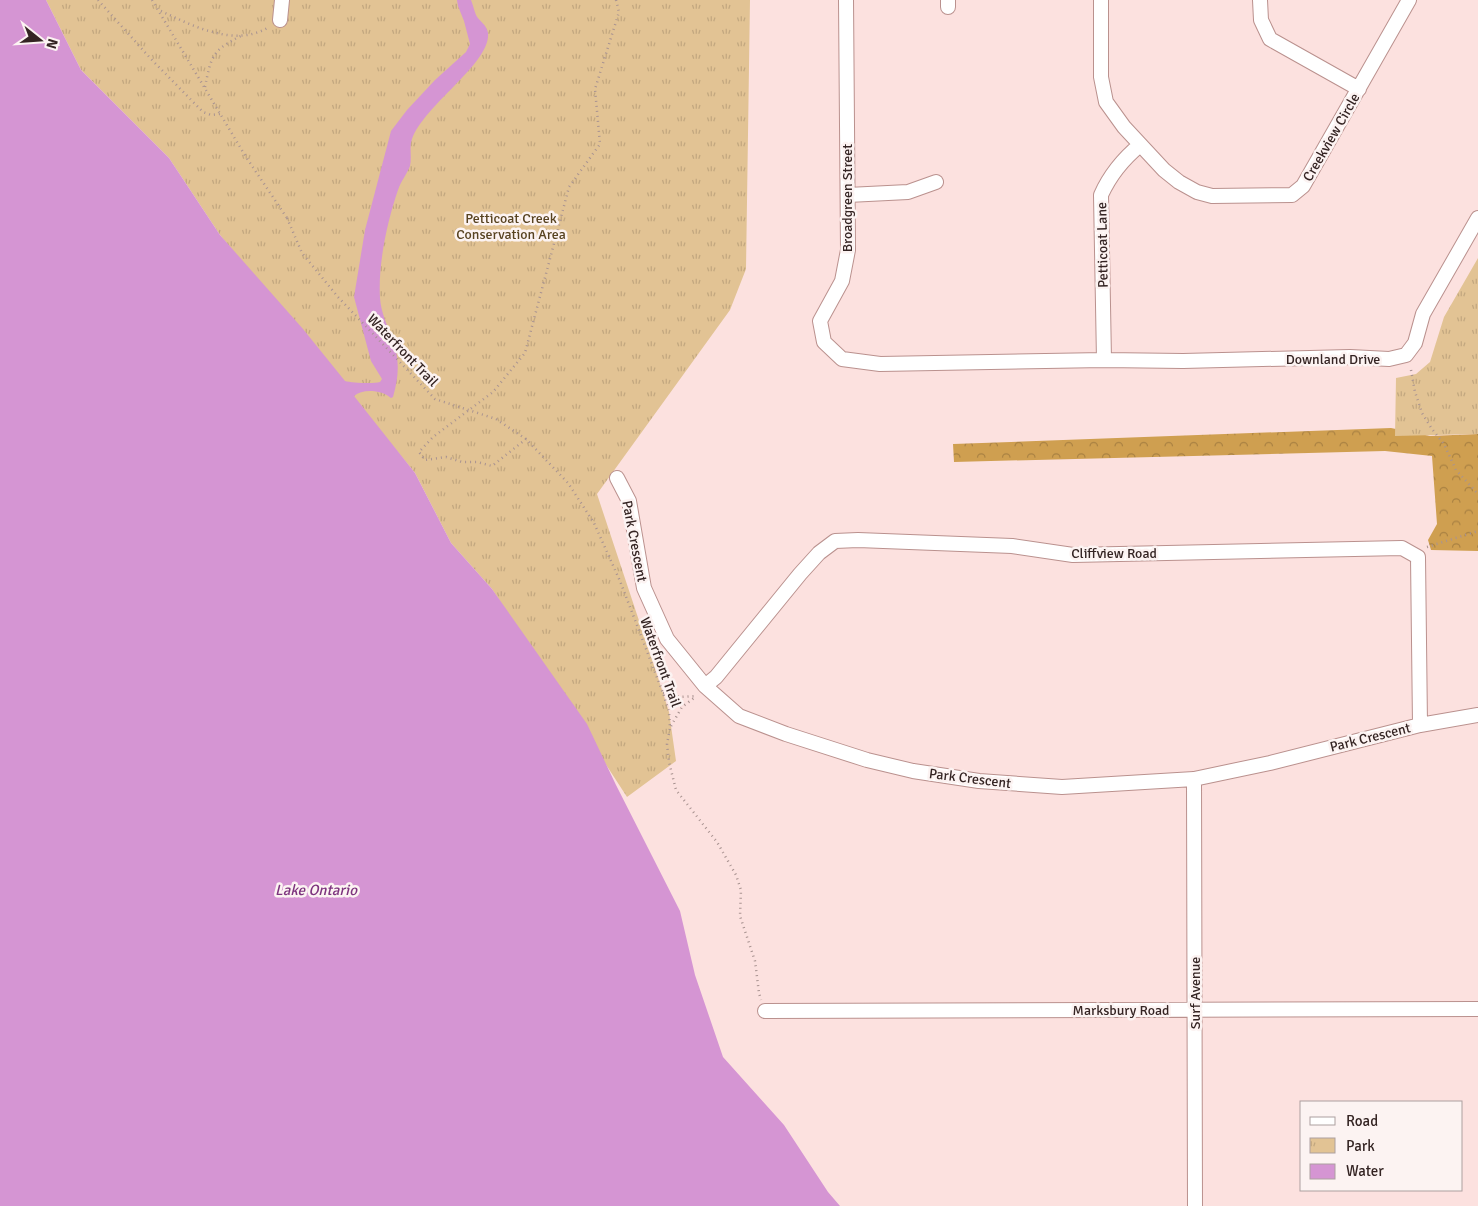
<svg xmlns="http://www.w3.org/2000/svg" width="1478" height="1206" font-family="Signika,sans-serif">
<defs>
<pattern id="forest-crowns" width="20" height="18" patternUnits="userSpaceOnUse" patternTransform="scale(1.25)"><rect width="20" height="18" fill="#cf9f50"/><path d="M2 6a3 3 0 1 1 6 0M12 15a3 3 0 1 1 6 0" fill="none" stroke="#a98142"/></pattern>
<pattern id="park-tufts" width="24" height="20" patternUnits="userSpaceOnUse" patternTransform="scale(1.25)"><rect width="24" height="20" fill="#e2c394"/><path d="M3 7l-1-3M5 7V3M7 7l1-3M15 17l-1-3M17 17v-4M19 17l1-3" fill="none" stroke="#c2a77f"/></pattern>
</defs>
<rect width="100%" height="100%" fill="#fce1df"/>
<path fill="url(#forest-crowns)" d="M 1391,428 L 1430,436 L 1478,434 L 1478,551 L 1431,550 L 1428,540 L 1437,524 L 1432,456 L 1385,451 L 954,462 L 953,444 Z"/>
<path fill="url(#park-tufts)" d="M 46,0 L 750,0 L 746,269 L 730,310 L 597,494 L 663,693 L 669,712 L 676,761 L 627,797 L 492,589 L 451,543 L 415,473 L 220,235 L 169,158 L 81,70 Z
M 1478,258 L 1478,434 L 1395,436 L 1396,378 L 1416,374 L 1430,362 L 1444,317 Z"/>
<path fill="#d595d3" d="M 0,0 L 46,0 L 81,70 L 169,158 L 220,235 L 303,329 L 345,381 C 352,383 374,384 380,382 L 382,379 L 371,361 L 354,297 L 365,230 L 391,131 L 407,110 L 435,80 L 466,52 L 470,44 L 464,21 L 458,6 L 457,0 L 471,0 C 473,5 474,10 476,15 C 479,21 487,25 488,33 C 491,63 424,105 412,139 C 409,147 412,157 410,166 C 407,174 401,181 398,190 C 387,222 378,264 380,298 C 381,313 387,324 392,338 C 400,359 399,376 393,397 L 391,398 C 382,390 363,388 354,396 L 415,473 L 451,543 L 492,589 L 587,724 L 616,785 L 680,911 L 695,975 L 723,1057 L 784,1125 L 828,1192 L 840,1206 L 0,1206 Z"/>
<g fill="none" stroke-linecap="round" stroke-linejoin="round">
<g stroke="#ba918e" stroke-width="16">
<path id="minor" d="M 846,0 L 848,250 L 842,281 L 820,321 L 824,342 L 842,359 L 880,364 L 1104,360 L 1183,361 L 1350,357 L 1389,359 L 1406,355 L 1415,343 L 1423,314 L 1478,218
M 1101,0 L 1101,77 L 1106,102 L 1124,127 L 1164,170 L 1179,182 L 1197,192 L 1212,196 L 1292,195 L 1303,186 L 1409,0
M 1260,0 L 1261,20 L 1270,39 L 1359,89
M 948,7 L 948,0
M 280,20 L 282,0
M 848,195 L 908,192 L 936,182
M 1104,360 L 1101,195 C 1110,175 1123,159 1140,145
M 617,478 L 629,501 L 644,588 L 667,639 L 705,686 L 739,716 L 786,734 L 867,760 L 913,771 L 979,781 L 1062,787 L 1194,779 L 1270,763 L 1420,725 L 1478,715
M 705,686 L 716,677 L 800,574 L 819,553 L 835,541 L 858,540 L 1012,546 L 1073,555 L 1402,548 L 1418,557 L 1420,725
M 1194,779 L 1195,1206
M 765,1011 L 1478,1009"/>
</g>
<path stroke="#a99391" stroke-width="2.5" stroke-dasharray="1 4" stroke-linecap="butt" d="M 98,0 L 151,59 L 203,112 L 211,115 L 220,114
M 152,0 L 246,157 L 287,218
M 616,0 L 619,12 L 595,89 L 600,144 L 569,187 L 525,353 L 493,392 L 433,437 L 419,452 L 425,460 L 446,457 L 462,462 L 477,462 L 492,466 L 526,439 L 568,483 L 594,523 L 620,581 L 663,693 L 669,712 L 670,728 L 667,744 L 669,762 L 676,790 L 717,842 L 736,875 L 741,890 L 740,916 L 755,961 L 759,993 L 761,1000
M 161,11 C 193,26 235,48 269,27
M 205,87 C 211,57 212,50 241,36
M 1411,370 L 1415,392 L 1422,413 L 1432,429 L 1444,444 L 1456,470 L 1478,494
M 1427,547 L 1478,531
M 663,693 L 680,697 L 696,696
M 671,726 L 682,707 L 694,698"/>
<use href="#minor" stroke="#fff" stroke-width="14"/>
<path stroke="#a99391" stroke-width="2.5" stroke-dasharray="1 4" stroke-linecap="butt" d="M 287,218 L 302,253 L 338,297 L 435,399 L 496,419 L 526,439"/>
</g>
<g text-anchor="middle" stroke-width="5" stroke-linejoin="round" paint-order="stroke">
<g font-size="14" fill="#342423" stroke="#fcf3f2">
<text transform="translate(1331 137) rotate(-60)" y="5">Creekview Circle</text>
<text transform="translate(847 198) rotate(-90)" y="5">Broadgreen Street</text>
<text transform="translate(1102 245) rotate(-91)" y="5">Petticoat Lane</text>
<text transform="translate(403 350) rotate(46)" y="5">Waterfront Trail</text>
<text x="1333" y="364">Downland Drive</text>
<text transform="translate(635 541) rotate(79)" y="5">Park Crescent</text>
<text x="1114" y="558">Cliffview Road</text>
<text transform="translate(661 662) rotate(70)" y="5">Waterfront Trail</text>
<text transform="translate(1370 737) rotate(-14)" y="5">Park Crescent</text>
<text transform="translate(970 778) rotate(7)" y="5">Park Crescent</text>
<text transform="translate(1195 993) rotate(-90)" y="5">Surf Avenue</text>
<text x="1121" y="1015">Marksbury Road</text>
</g>
<g font-size="14" fill="#584321" stroke="#fcf3f2">
<text x="511" y="223">Petticoat Creek<tspan x="511" dy="16">Conservation Area</tspan></text>
</g>
<g font-size="15" font-style="italic" fill="#7d337e" stroke="#fcf3f2">
<text x="316" y="895">Lake Ontario</text>
</g>
</g>
<rect x="1300" y="1101" width="162" height="90" fill="#fcf3f2" stroke="#aca09f"/>
<rect x="1310" y="1117" width="25" height="8" fill="#ffffff" stroke="#aca09f"/>
<text x="1346" y="1126" font-size="15" fill="#342423">Road</text>
<rect x="1310" y="1138" width="25" height="15" fill="url(#park-tufts)" stroke="#aca09f"/>
<text x="1346" y="1151" font-size="15" fill="#342423">Park</text>
<rect x="1310" y="1164" width="25" height="15" fill="#d595d3" stroke="#aca09f"/>
<text x="1346" y="1176" font-size="15" fill="#342423">Water</text>
<g transform="translate(40 40) rotate(107)" stroke="#fcf3f2" stroke-width="4" paint-order="stroke">
<path d="M0-4L9 19L0 12L-9 19Z" fill="#342423"/>
<text y="-8" font-size="14" font-weight="bold" text-anchor="middle" fill="#342423">N</text>
</g>
</svg>
